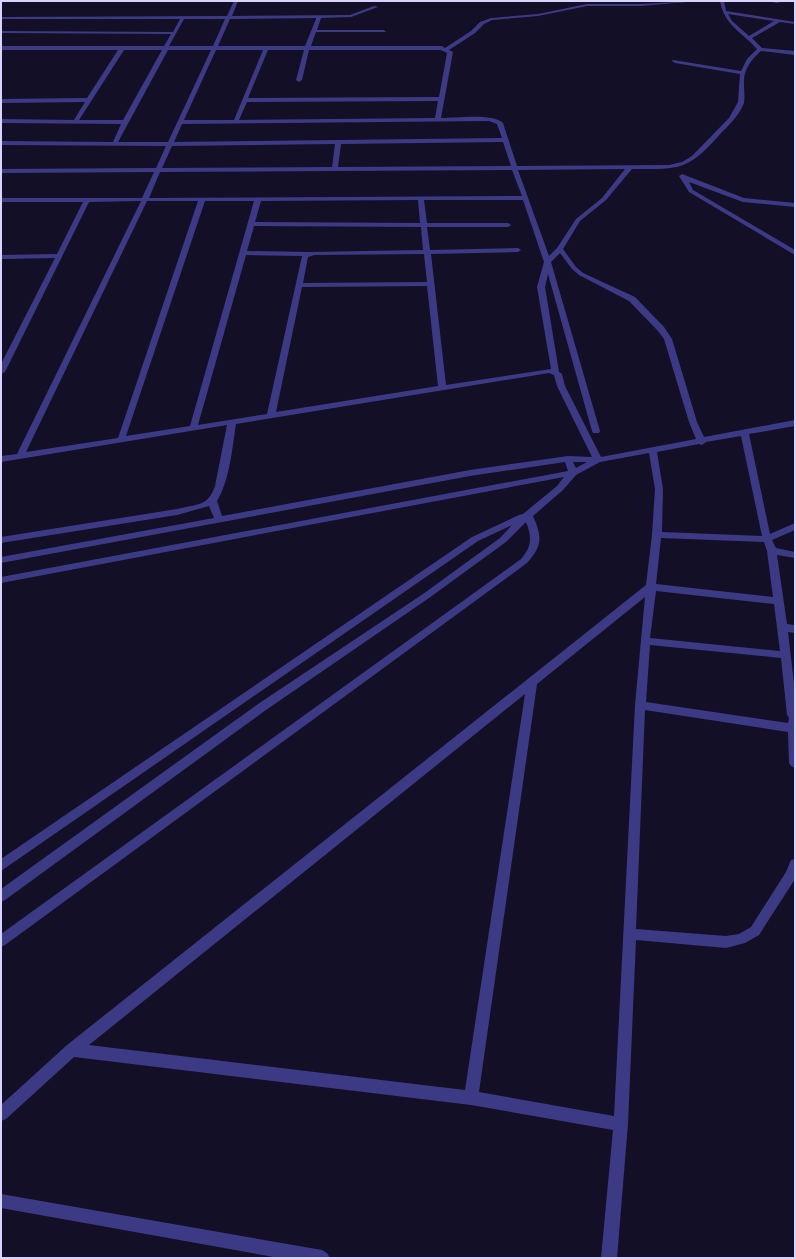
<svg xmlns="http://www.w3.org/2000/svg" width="796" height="1259" font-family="Arial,sans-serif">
<rect width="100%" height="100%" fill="#130f26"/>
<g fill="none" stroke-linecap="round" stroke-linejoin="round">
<path fill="#3d3a85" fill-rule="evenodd" d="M 234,1 L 238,1 L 232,16 L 350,15 L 374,6 L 378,7 L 351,17 L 321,18 L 317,30 L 384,30 L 386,32 L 316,32 L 311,46 L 442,46 L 445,48 L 471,31 L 480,22 L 491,18 L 538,14 L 587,4 L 641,4 L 698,1 L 641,6 L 587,6 L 538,16 L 492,20 L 484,24 L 475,33 L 449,50 L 453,52 L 441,118 C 456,118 493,113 503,123 L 517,166 L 669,165 L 682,162 L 692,156 L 729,118 L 738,102 L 740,74 L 675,63 L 672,61 L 673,60 L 741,71 L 747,59 L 757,49 C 742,32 724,25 720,1 L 724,1 L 726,11 L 795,22 L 795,24 L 780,22 L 752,38 L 762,48 L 795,51 L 795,55 L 761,51 C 751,60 743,70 744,84 C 744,91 745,97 744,103 C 740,114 730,124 722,132 C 688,171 681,169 632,169 L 606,200 L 580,221 L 563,249 L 576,267 L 583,273 L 635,297 L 664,327 L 672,339 L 697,422 L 704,437 L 795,420 L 795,426 L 749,434 L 770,534 L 795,523 L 795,530 L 772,540 L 776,548 L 795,552 L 795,558 L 777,555 L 787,624 L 795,625 L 795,633 L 788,632 L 795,692 L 795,768 L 791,766 L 789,763 L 788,732 L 645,710 L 636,929 L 726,936 L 739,934 L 751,927 L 786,872 L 791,860 L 795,859 L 795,879 L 759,935 L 745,943 L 726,948 L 636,940 L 628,1124 L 617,1258 L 601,1258 L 613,1130 L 471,1105 L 74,1057 L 6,1119 L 1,1121 L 1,1105 L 67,1045 L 646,585 L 652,535 L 655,489 L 649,453 L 600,462 L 576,475 L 563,490 L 533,516 C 542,537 543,545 527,563 L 5,945 L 1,947 L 1,934 L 521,559 C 532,546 532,537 526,522 L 506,542 L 429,598 L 266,710 L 5,900 L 1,902 L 1,889 L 258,704 L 423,594 L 500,538 L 512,525 L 478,541 L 1,871 L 1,859 L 472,537 L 519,515 L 523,514 L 557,486 L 564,477 L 1,583 L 1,577 L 568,471 L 565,462 L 470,476 L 1,563 L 1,557 L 214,518 L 209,506 L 177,515 L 1,543 L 1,537 L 177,509 C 196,504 208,507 215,486 L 227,425 L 1,462 L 1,456 L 17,454 L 141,201 L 89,202 L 5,372 L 1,374 L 1,364 L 55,258 L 1,259 L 1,255 L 57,254 L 83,202 L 1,202 L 1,198 L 142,198 L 154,172 L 1,173 L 1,169 L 156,168 L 166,146 L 1,145 L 1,141 L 113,142 L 121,124 L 1,123 L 1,119 L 74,120 L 85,102 L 1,103 L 1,99 L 87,98 L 118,50 L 1,50 L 1,46 L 164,46 L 171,34 L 1,33 L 1,31 L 173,32 L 180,19 L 1,19 L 1,17 L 227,16 ZM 728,14 L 774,21 L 749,36 L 732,21 ZM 184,19 L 225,19 L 213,46 L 169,46 ZM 230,19 L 316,18 L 316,19 L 305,46 L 218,46 ZM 124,50 L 162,50 L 123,120 L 79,120 ZM 168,50 L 211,50 L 168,142 L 118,142 ZM 216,50 L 263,50 L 234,120 L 184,120 ZM 268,50 L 304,50 L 296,80 L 299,82 L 302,80 L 309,50 L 441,50 L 447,53 L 439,97 L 248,98 ZM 438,101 L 435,118 L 239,120 L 247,102 ZM 489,121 L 497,124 L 502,138 L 174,142 L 182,124 ZM 503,142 L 511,166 L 338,167 L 341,144 ZM 335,144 L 332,167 L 162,168 L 172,146 ZM 625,169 L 602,198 L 576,219 L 557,248 L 549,256 L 518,170 ZM 512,170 L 522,196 L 149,198 L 160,172 ZM 418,200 L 420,223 L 255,222 L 261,201 ZM 424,200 L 523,200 L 544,262 L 537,287 L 551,369 L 446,385 L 431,254 L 518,252 L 521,250 L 518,248 L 430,250 L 427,227 L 508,227 L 511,225 L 508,223 L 427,223 ZM 147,201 L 198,201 L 118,438 L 26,452 ZM 205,201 L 254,201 L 190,426 L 126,436 ZM 254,226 L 421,227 L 423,250 L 309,252 L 247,251 ZM 560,253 L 572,269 L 579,275 L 629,301 L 658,331 L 664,339 L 689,422 L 696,439 L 601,457 L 565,386 L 562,374 L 559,372 L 545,287 L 548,274 L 592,431 L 593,433 L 599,433 L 600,431 L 551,262 ZM 424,254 L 427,282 L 303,283 L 308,257 L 314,255 ZM 246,255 L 302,256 L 267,414 L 198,425 ZM 427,286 L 438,386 L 276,412 L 302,287 ZM 549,373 L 554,375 L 557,386 L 592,457 L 568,456 L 470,470 L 222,516 L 217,501 C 230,479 232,449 236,424 ZM 741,436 L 762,536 L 662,532 L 663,489 L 657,452 L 699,444 L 702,445 L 706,442 ZM 573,462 L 587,462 L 576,468 ZM 661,538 L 764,542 L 767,551 L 773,597 L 656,584 ZM 656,591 L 774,604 L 780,651 L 650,638 ZM 645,597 L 635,705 L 614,1116 L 479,1092 L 537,684 ZM 650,645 L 781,658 L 787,715 L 789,718 L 788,723 L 646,702 ZM 525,694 L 465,1090 L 89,1045 Z
M 765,1 L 780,1 L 780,2 L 778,3 Z
M 682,174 L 744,198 L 795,203 L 795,207 L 743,202 L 689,182 L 693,190 L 795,250 L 795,255 L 689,192 L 679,176 Z
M 1,1194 L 322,1250 L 327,1253 L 330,1258 L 279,1258 L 1,1208 Z"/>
</g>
<rect width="796" height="1259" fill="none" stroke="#d9d4ff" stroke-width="4"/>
</svg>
